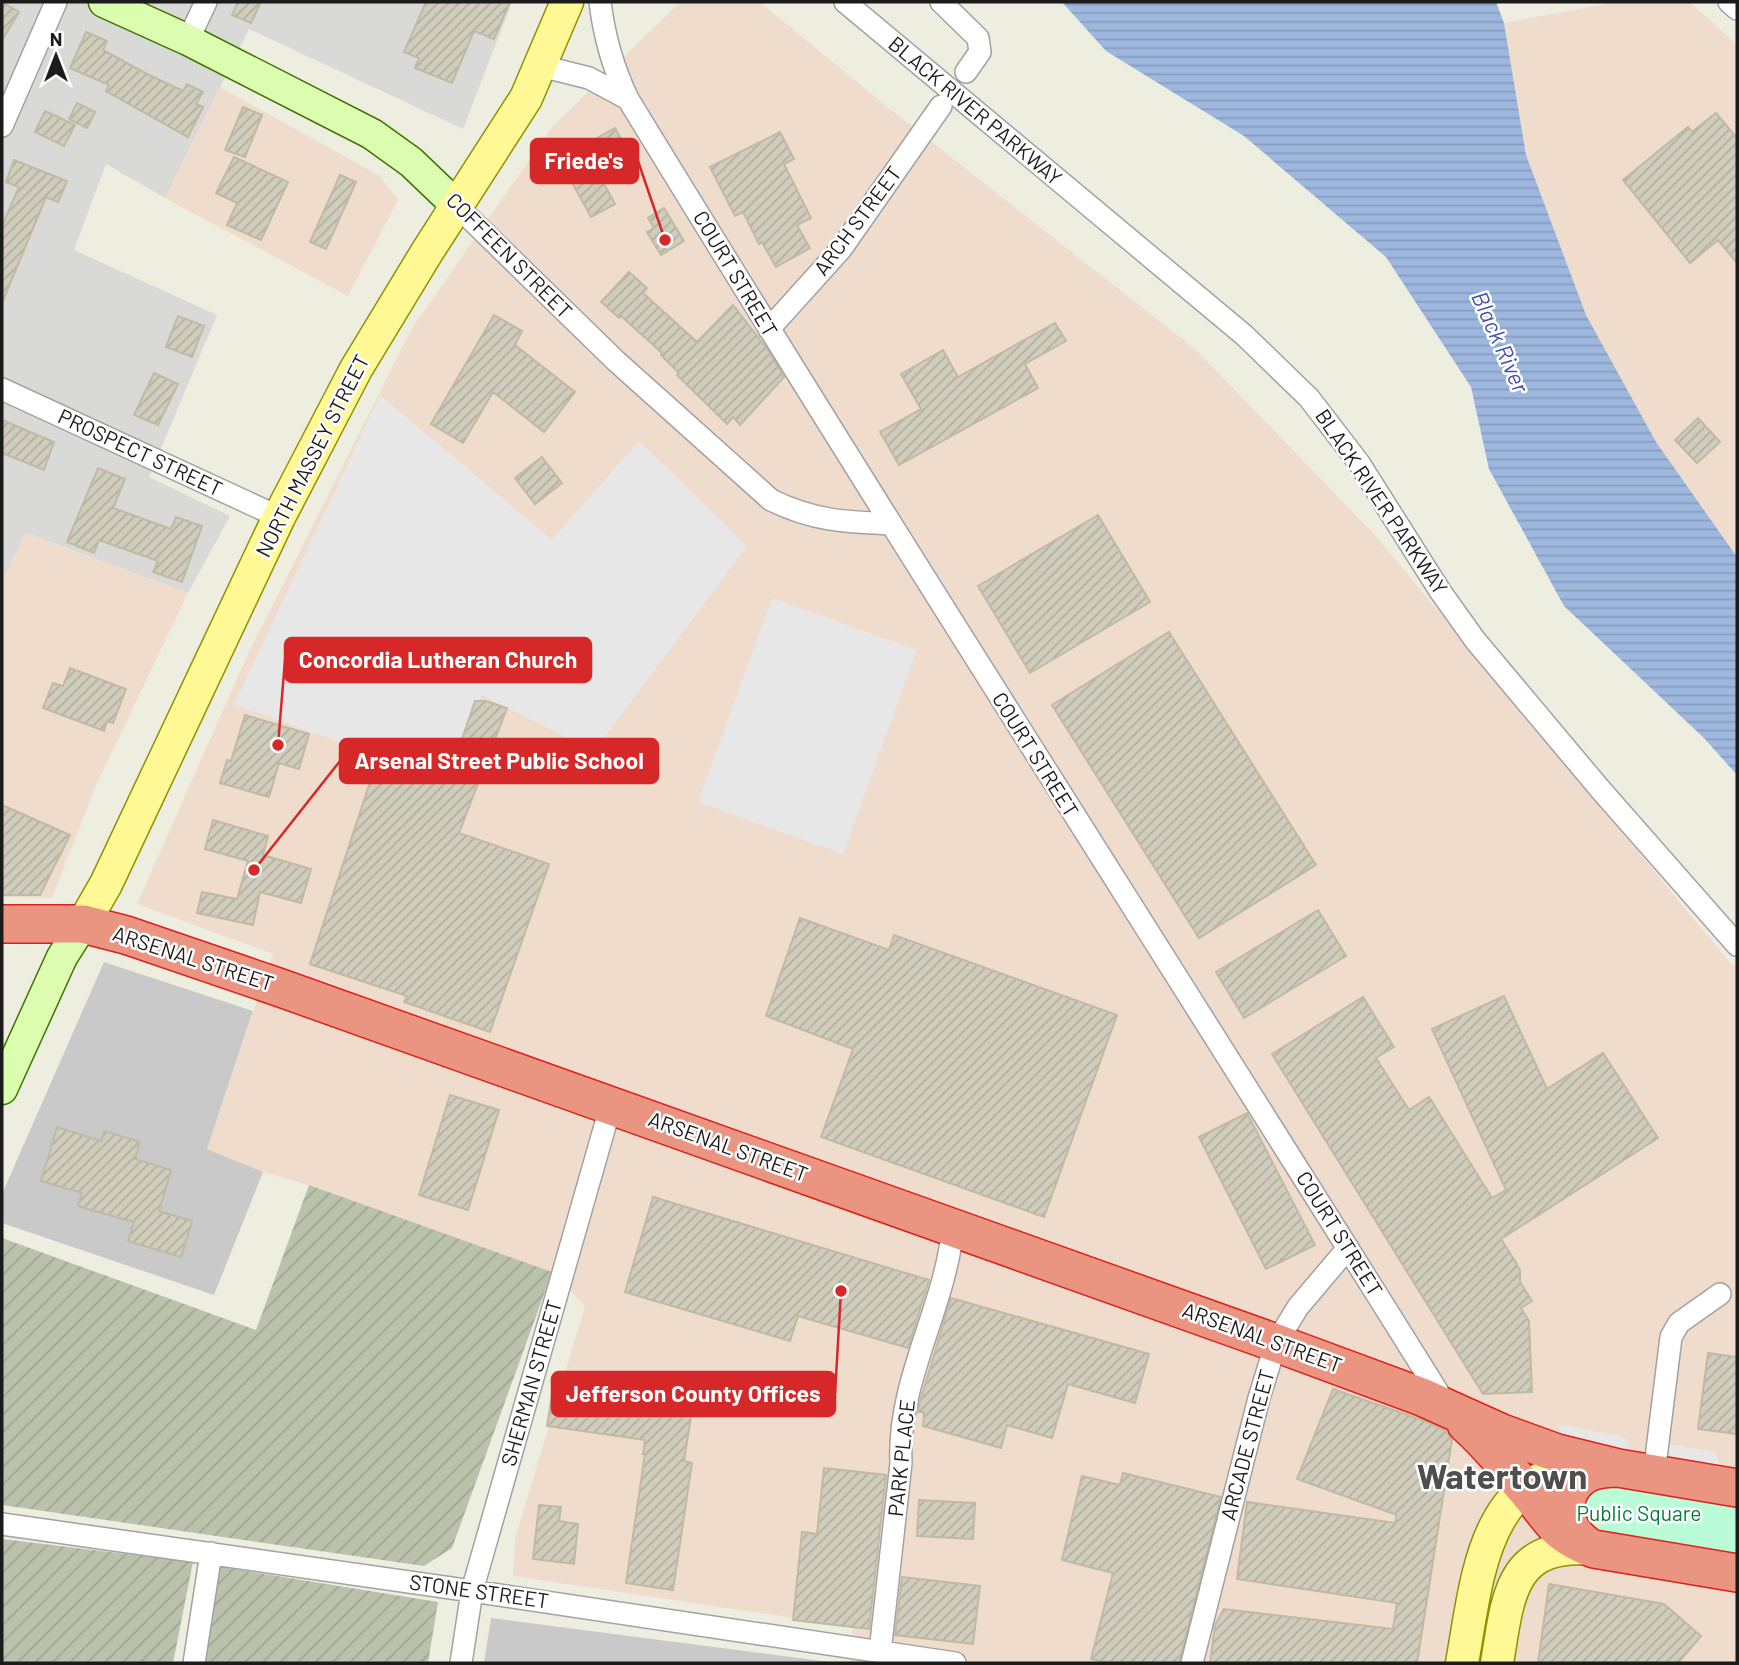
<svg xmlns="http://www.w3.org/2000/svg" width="1739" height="1665" font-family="Barlow,sans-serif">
<defs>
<pattern id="construction-furrows" width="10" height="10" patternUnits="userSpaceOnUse" patternTransform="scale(1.75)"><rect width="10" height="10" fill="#bac2ab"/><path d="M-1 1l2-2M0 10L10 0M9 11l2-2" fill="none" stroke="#9fa693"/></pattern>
<pattern id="water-rules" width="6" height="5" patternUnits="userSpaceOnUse" patternTransform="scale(1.75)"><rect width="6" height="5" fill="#9db7de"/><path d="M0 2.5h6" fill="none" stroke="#879dbe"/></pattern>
<pattern id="building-hatch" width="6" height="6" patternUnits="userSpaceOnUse" patternTransform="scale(1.75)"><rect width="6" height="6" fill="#d0cdbd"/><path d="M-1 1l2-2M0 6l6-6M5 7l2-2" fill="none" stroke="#b2afa2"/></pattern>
</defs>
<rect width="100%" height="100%" fill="#edeee0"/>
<path fill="#d9d9d8" d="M 2,2 L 512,2 L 463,129 L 249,29 L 165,198 L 106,164 L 74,250 L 217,315 L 149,477 L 230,516 L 188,593 L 26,533 L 2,582 Z"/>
<path fill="#f0dccd" d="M 680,2 L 760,2 L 886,106 L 1195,349 L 1375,535 L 1732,965 L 1737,962 L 1737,1663 L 849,1663 L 853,1627 L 513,1576 L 515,1539 L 585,1306 L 552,1272 L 309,1185 L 263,1172 L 207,1149 L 273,954 L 137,904 L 247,656 L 411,330 L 553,126 Z
M 1616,2 L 1690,2 L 1737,45 L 1737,557 L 1656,442 L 1586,315 L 1526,155 L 1504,23 Z
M 220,87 L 380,176 L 398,200 L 348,296 L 165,198 Z
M 25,533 L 188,593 L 97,783 L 52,898 L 2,897 L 2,582 Z"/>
<path fill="#c9c9c9" d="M 104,962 L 253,1011 L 207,1149 L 263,1172 L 214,1295 L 2,1223 L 2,1194 Z
M 491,1618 L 838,1663 L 484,1663 Z"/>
<path fill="url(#construction-furrows)" d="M 309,1185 L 552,1272 L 452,1548 L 424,1566 L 2,1505 L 2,1238 L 256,1330 Z
M 2,1539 L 193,1562 L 173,1663 L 2,1663 Z
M 216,1566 L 438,1602 L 428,1663 L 200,1663 Z"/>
<path fill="#b9fcd7" d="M 1614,1485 L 1737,1504 L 1737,1557 L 1613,1536 C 1576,1519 1571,1496 1614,1485 Z"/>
<path fill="#e7e7e7" d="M 380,395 L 552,540 L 639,441 L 747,546 L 594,751 L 482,695 L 439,778 L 234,704 Z
M 772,598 L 917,650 L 843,854 L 698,802 Z
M 1557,1424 L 1625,1437 L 1631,1451 L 1565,1440 Z
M 1650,1441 L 1716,1452 L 1720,1469 L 1645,1456 Z"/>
<path fill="url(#water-rules)" d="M 1062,2 L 1496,2 L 1504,23 L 1526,155 L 1586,315 L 1656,442 L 1737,557 L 1737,775 L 1704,738 L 1564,606 L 1489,469 L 1471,387 L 1386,257 L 1244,136 L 1106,51 Z"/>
<path fill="url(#building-hatch)" stroke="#c0baa2" stroke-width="2" d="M 2,2 L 19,12 L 2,40 Z
M 238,2 L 261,2 L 251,23 L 232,15 Z
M 426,2 L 510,2 L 494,39 L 474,31 L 452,83 L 415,68 L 419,58 L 404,52 Z
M 86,32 L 107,41 L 103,50 L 147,74 L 183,91 L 187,84 L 203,92 L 196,104 L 203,107 L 188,137 L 106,91 L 109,85 L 70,68 Z
M 77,103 L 95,112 L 87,128 L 69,119 Z
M 243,107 L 262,115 L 245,157 L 225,150 Z
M 45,111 L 75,125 L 64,146 L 35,132 Z
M 1716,113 L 1737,138 L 1737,263 L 1718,240 L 1690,263 L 1623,180 L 1688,127 L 1692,132 Z
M 615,128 L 627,150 L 595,167 L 615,204 L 591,217 L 556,154 L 578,142 L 581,147 Z
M 780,132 L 794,159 L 784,164 L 811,218 L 797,225 L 810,248 L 776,267 L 762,242 L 759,244 L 743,212 L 735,216 L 710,167 Z
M 234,157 L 288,182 L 261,240 L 227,225 L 237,203 L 216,193 Z
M 14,160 L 67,181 L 58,202 L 46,197 L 2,303 L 2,226 L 19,187 L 6,182 Z
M 340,175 L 356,182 L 326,249 L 310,242 Z
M 664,208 L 684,241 L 661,255 L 647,232 L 654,228 L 648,218 Z
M 629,272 L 647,288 L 643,293 L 697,342 L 733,305 L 768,350 L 784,377 L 740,425 L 733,417 L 727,424 L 677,375 L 679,373 L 661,355 L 662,353 L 621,316 L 619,318 L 601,302 Z
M 494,315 L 522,331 L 515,345 L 575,392 L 544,432 L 493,392 L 463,443 L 431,424 Z
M 178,316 L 204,326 L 192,357 L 166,347 Z
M 1055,323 L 1066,341 L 1025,364 L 1038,388 L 899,465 L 880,432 L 921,409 L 901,374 L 943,350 L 958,377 Z
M 154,373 L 178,384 L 158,425 L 134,415 Z
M 1698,418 L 1720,442 L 1697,463 L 1675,440 Z
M 2,420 L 54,442 L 44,470 L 2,453 Z
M 542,457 L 562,483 L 535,504 L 515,478 Z
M 98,468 L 125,479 L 113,508 L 171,529 L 176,517 L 202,526 L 182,582 L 153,572 L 158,561 L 99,540 L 94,553 L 67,542 Z
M 1098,515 L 1150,602 L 1030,673 L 978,586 Z
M 1169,632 L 1316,865 L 1199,938 L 1052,705 Z
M 70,668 L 126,689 L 113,723 L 107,721 L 104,731 L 43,708 L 53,683 L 63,686 Z
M 475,701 L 486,701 L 507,708 L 459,833 L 549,864 L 490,1032 L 404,1002 L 407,996 L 310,964 L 377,761 L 455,760 Z
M 245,715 L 309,734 L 299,769 L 279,763 L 269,797 L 220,783 L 227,760 L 231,761 Z
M 2,805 L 70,835 L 40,895 L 2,895 Z
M 213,820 L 268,836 L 263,855 L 311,869 L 301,903 L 260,892 L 253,925 L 197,913 L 202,892 L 237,899 L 248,861 L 205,849 Z
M 1318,910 L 1346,956 L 1244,1018 L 1216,972 Z
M 800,918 L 889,950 L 894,935 L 1117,1015 L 1044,1217 L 821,1137 L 853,1049 L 766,1016 Z
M 1504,996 L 1547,1089 L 1603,1053 L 1658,1138 L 1501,1239 L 1515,1261 L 1520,1271 L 1520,1282 L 1532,1301 L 1521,1308 L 1529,1321 L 1532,1392 L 1483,1394 L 1272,1054 L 1363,997 L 1394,1047 L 1376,1058 L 1409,1110 L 1429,1097 L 1492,1198 L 1506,1190 L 1432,1029 Z
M 450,1095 L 499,1110 L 468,1210 L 419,1195 Z
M 1247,1113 L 1315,1245 L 1266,1269 L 1199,1137 Z
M 57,1127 L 101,1141 L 104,1131 L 140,1142 L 135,1159 L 171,1170 L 159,1211 L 192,1221 L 181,1257 L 128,1241 L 134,1222 L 78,1206 L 82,1193 L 41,1181 Z
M 653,1197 L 929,1280 L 908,1348 L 798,1316 L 790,1341 L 625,1292 Z
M 951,1298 L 1149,1354 L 1135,1403 L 1068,1384 L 1052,1438 L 1007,1425 L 1001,1448 L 923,1426 L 924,1412 L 918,1412 L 919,1405 Z
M 1708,1353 L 1737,1357 L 1737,1434 L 1698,1429 Z
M 555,1376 L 694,1397 L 684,1461 L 692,1463 L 673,1590 L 626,1583 L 645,1454 L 643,1454 L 645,1440 L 547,1426 Z
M 1333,1389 L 1425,1421 L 1446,1431 L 1452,1440 L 1417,1663 L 1210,1663 L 1215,1625 L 1224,1609 L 1393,1629 L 1397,1603 L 1237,1579 L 1247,1502 L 1395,1523 L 1397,1515 L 1297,1479 Z
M 824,1468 L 886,1475 L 869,1629 L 793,1620 L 802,1532 L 817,1534 Z
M 1123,1473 L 1221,1497 L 1179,1663 L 1109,1663 L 1091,1659 L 1113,1573 L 1062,1560 L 1082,1476 L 1120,1485 Z
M 919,1500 L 975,1503 L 973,1539 L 917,1536 Z
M 539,1505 L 561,1507 L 559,1521 L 578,1524 L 574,1564 L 533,1559 Z
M 902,1577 L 980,1586 L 973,1644 L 895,1635 Z
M 1549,1584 L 1664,1604 L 1701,1636 L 1678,1663 L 1538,1663 Z"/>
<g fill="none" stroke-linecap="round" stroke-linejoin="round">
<g stroke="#a2a2a2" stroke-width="24">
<path id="street" d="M 600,2 C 604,35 614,70 628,99 C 896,538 1174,969 1446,1405
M 845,2 L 1244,335 L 1309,398 L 1359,463 L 1440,591 L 1475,640 L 1600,789 L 1737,945
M 941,2 L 978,38 L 980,52 L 966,72
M 1729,2 L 1737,9
M 188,40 L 206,2
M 541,66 L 589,78 L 628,99
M 2,126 L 56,2
M 457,206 L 616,361 L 771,500 C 814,521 845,522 891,524
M 769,329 L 841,249 L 941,106
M 2,389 L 279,517
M 1654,1474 L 1671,1337 L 1679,1323 L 1720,1294
M 2,1524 L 472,1591 L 955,1663
M 880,1652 L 901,1463 C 897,1380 946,1307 953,1226
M 194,1663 L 211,1553
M 461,1663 L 472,1591 L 611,1105
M 1192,1663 L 1259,1398 L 1276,1343 L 1298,1307 L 1348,1248"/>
</g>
<g stroke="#3d7500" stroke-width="33">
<path id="secondary" d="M 104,2 L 188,40 L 372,134 L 411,162 L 457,206
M 2,1089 L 62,957 L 83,924"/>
</g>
<g stroke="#8d9300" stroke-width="35">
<path id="primary" d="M 83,924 L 106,884 L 279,517 L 356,369 L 427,252 L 526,98 L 567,2
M 1462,1663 C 1478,1575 1483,1463 1602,1467
M 1497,1663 C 1508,1598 1509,1541 1594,1549"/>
</g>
<g stroke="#df201a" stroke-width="40">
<path id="highway" d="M 2,924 L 83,924 L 126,935 L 278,987 L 1276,1343 L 1422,1397 L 1502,1433 L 1557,1453 L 1618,1468 L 1737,1488
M 1466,1424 C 1489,1444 1509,1470 1529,1493 C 1553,1522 1556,1535 1594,1549 L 1737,1573
M 1585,1544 C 1559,1525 1558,1487 1590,1472 C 1599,1469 1609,1468 1618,1468"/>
</g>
<use href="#street" stroke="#fff" stroke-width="21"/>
<use href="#secondary" stroke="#dcfdaf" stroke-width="30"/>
<use href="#primary" stroke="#fff894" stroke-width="32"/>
<use href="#highway" stroke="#ea9582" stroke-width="37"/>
</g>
<g text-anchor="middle" stroke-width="5" stroke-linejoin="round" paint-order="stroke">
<g font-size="21" fill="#1b1b1b" stroke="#fff">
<text transform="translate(975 111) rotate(40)" y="7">BLACK RIVER PARKWAY</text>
<text transform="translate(858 221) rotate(-53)" y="7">ARCH STREET</text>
<text transform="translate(509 256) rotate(45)" y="7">COFFEEN STREET</text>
<text transform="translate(735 274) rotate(59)" y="7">COURT STREET</text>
<text transform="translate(140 453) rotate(25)" y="7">PROSPECT STREET</text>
<text transform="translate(313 456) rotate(-63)" y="7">NORTH MASSEY STREET</text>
<text transform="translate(1381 502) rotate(56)" y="7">BLACK RIVER PARKWAY</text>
<text transform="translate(1035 755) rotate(58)" y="7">COURT STREET</text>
<text transform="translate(193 959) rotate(18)" y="7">ARSENAL STREET</text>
<text transform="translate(728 1147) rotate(20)" y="7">ARSENAL STREET</text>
<text transform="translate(1339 1234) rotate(58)" y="7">COURT STREET</text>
<text transform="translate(1262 1338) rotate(20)" y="7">ARSENAL STREET</text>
<text transform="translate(532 1383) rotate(-74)" y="7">SHERMAN STREET</text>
<text transform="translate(1248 1445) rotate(-75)" y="7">ARCADE STREET</text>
<text transform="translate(902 1458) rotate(-84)" y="7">PARK PLACE</text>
<text transform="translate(479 1592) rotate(8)" y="7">STONE STREET</text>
</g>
<g font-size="21" fill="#057d3c" stroke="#fff">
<text x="1639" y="1521">Public Square</text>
</g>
<g font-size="23" font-style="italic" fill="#4452af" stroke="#fff">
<text transform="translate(1500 342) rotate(66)" y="8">Black River</text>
</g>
<g font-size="35" font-weight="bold" fill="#4e4e4e" stroke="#fff">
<text x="1502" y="1489">Watertown</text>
</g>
</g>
<path fill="none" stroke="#d62828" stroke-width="2.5" d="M665 240L638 161M278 745L285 660M254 870L340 761M841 1291L835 1394"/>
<g fill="#d62828" stroke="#fff" stroke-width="2.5">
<circle cx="665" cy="240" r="7"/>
<circle cx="278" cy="745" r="7"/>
<circle cx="254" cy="870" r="7"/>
<circle cx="841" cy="1291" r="7"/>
</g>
<g fill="#d62828" stroke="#d62828" stroke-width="2.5">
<rect x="531" y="139" width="107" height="44" rx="7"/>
<rect x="285" y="638" width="306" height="44" rx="7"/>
<rect x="340" y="739" width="318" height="44" rx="7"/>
<rect x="552" y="1372" width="283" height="44" rx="7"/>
</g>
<g font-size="23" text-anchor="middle" font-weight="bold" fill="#fff">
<text x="584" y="169">Friede's</text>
<text x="438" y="668">Concordia Lutheran Church</text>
<text x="499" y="769">Arsenal Street Public School</text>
<text x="693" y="1402">Jefferson County Offices</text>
</g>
<rect width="1739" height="1665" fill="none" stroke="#1b1b1b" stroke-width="7"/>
<g transform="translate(56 56)" stroke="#ffffff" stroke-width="5" paint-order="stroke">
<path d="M0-5L12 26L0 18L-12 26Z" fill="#1b1b1b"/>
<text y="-10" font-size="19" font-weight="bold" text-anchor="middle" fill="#1b1b1b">N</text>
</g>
</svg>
